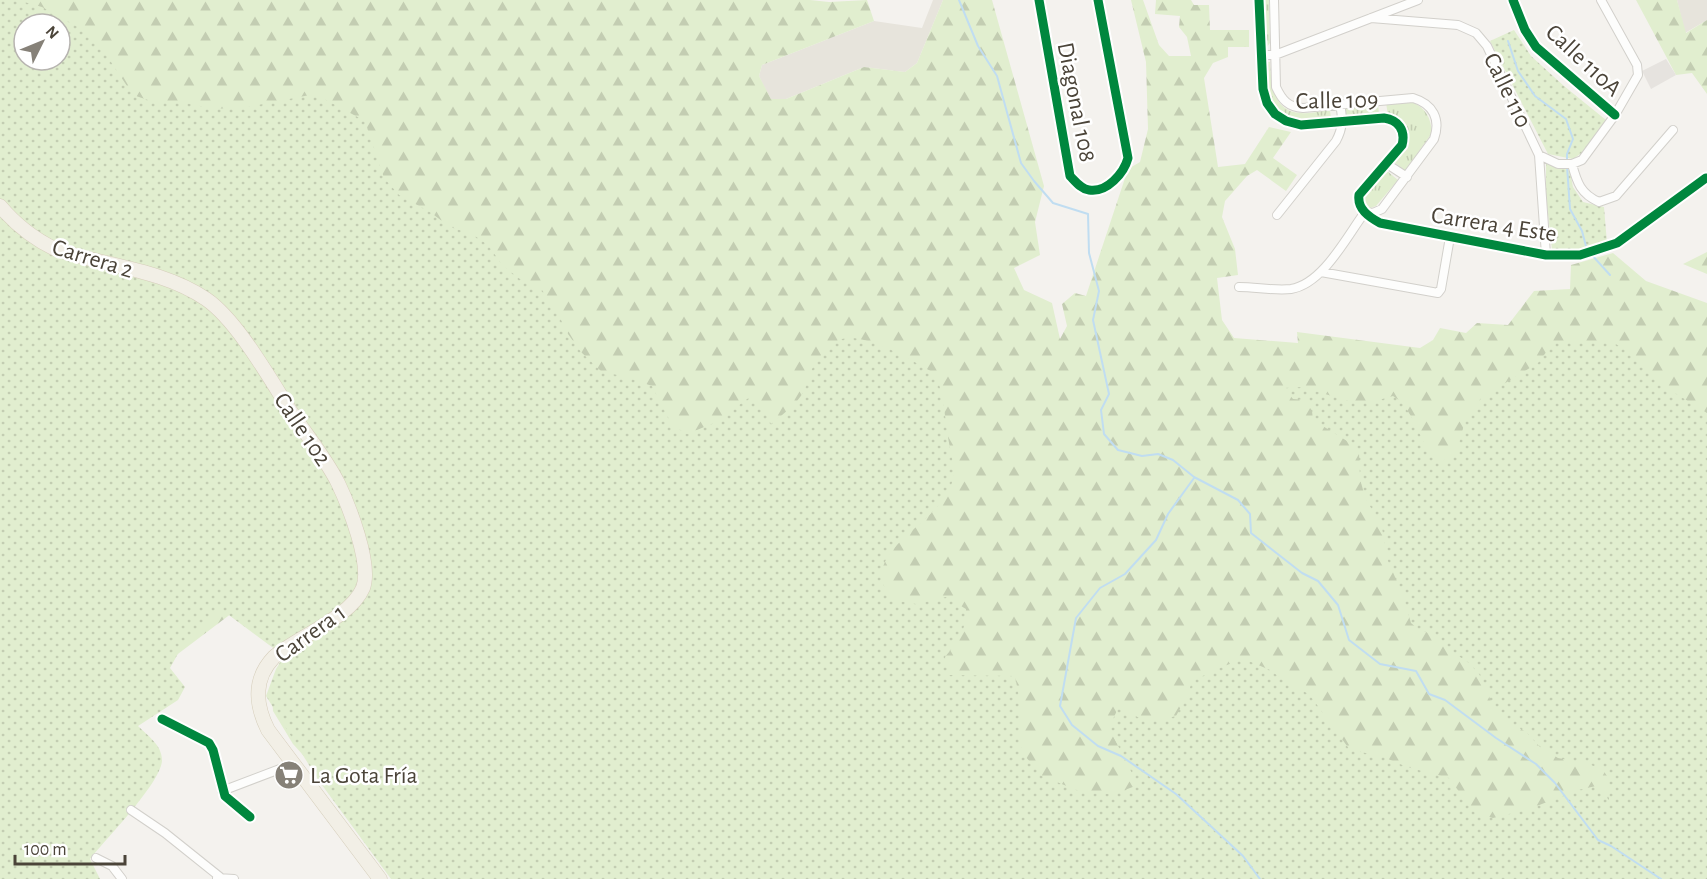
<svg xmlns="http://www.w3.org/2000/svg" width="1707" height="879" font-family="'Alegreya Sans',sans-serif">
<defs>
<pattern id="grass-tufts" width="24" height="20" patternUnits="userSpaceOnUse" patternTransform="scale(1.5)"><rect width="24" height="20" fill="#e1eecf"/><path d="M3 7l-1-3M5 7V3M7 7l1-3M15 17l-1-3M17 17v-4M19 17l1-3" fill="none" stroke="#c3cdb2"/></pattern>
<pattern id="forest-firs" width="22" height="20" patternUnits="userSpaceOnUse" patternTransform="scale(1.5)"><rect width="22" height="20" fill="#e1eecf"/><path d="M5 1l3.5 6h-7zM16 11l3.5 6h-7z" fill="#c3cdb2"/></pattern>
<pattern id="park-dots" width="8" height="8" patternUnits="userSpaceOnUse" patternTransform="scale(1.5)"><rect width="8" height="8" fill="#e1eecf"/><path d="M2 2h.1M6 6h.1" fill="none" stroke="#c3cdb2" stroke-width="1.8" stroke-linecap="round"/></pattern>
</defs>
<rect width="100%" height="100%" fill="#f4f2ee"/>
<path fill="#e7e4dc" d="M 933,0 L 943,0 L 917,63 L 905,72 L 864,67 L 786,99 L 770,99 L 759,76 L 762,65 L 874,21 L 922,28 Z
M 1677,0 L 1707,0 L 1707,20 L 1685,33 Z"/>
<path fill="url(#grass-tufts)" d="M 1263,0 L 1269,0 L 1270,43 L 1265,49 Z
M 1265,62 L 1270,62 C 1271,83 1273,112 1301,113 C 1310,114 1321,111 1330,110 L 1331,119 C 1321,120 1308,123 1298,121 C 1268,115 1265,87 1265,62 Z
M 1412,102 C 1426,108 1431,118 1432,133 L 1405,171 L 1393,161 C 1407,143 1417,126 1388,115 L 1386,103 Z
M 1378,104 L 1379,114 L 1346,117 L 1345,107 Z
M 1387,171 L 1398,180 L 1376,206 L 1370,208 L 1366,207 L 1364,202 L 1365,197 Z"/>
<path fill="url(#forest-firs)" fill-rule="evenodd" d="M 0,0 L 810,0 L 829,2 L 867,0 L 874,21 L 762,65 L 759,76 L 771,99 L 786,99 L 864,67 L 905,72 L 917,63 L 943,0 L 992,0 L 1044,186 L 1035,222 L 1040,255 L 1014,268 L 1024,290 L 1052,303 L 1060,339 L 1067,326 L 1062,304 L 1075,293 L 1086,296 L 1128,169 L 1140,162 L 1148,129 L 1146,62 L 1131,0 L 1143,0 L 1159,45 L 1169,56 L 1191,56 L 1187,37 L 1179,27 L 1180,16 L 1155,14 L 1156,0 L 1191,0 L 1194,5 L 1209,5 L 1210,30 L 1249,30 L 1249,47 L 1228,47 L 1228,57 L 1213,63 L 1204,78 L 1218,167 L 1245,164 L 1269,127 L 1291,132 L 1273,158 L 1297,175 L 1286,191 L 1257,170 L 1247,176 L 1225,201 L 1222,217 L 1235,249 L 1238,275 L 1217,278 L 1222,320 L 1234,338 L 1298,343 L 1297,332 L 1420,348 L 1433,340 L 1440,328 L 1466,333 L 1477,323 L 1508,325 L 1534,291 L 1570,289 L 1571,265 L 1613,253 L 1646,281 L 1707,303 L 1707,879 L 322,776 L 293,744 L 273,711 L 271,683 L 279,667 L 283,647 L 244,604 L 117,700 L 0,879 ZM 24,24 L 60,24 L 60,60 L 24,60 Z
M 1636,0 L 1677,0 L 1686,33 L 1707,20 L 1707,94 L 1692,73 L 1676,75 Z
M 1707,252 L 1707,274 L 1683,264 Z"/>
<path fill="url(#park-dots)" fill-rule="evenodd" d="M 4,0 L 17,0 L 42,7 L 78,27 L 105,53 L 133,95 L 151,101 L 186,103 L 214,109 L 247,107 L 315,94 L 365,121 L 384,178 L 399,195 L 430,212 L 450,227 L 472,234 L 488,245 L 503,266 L 520,279 L 542,290 L 557,312 L 568,334 L 581,352 L 602,372 L 623,376 L 652,386 L 672,425 L 687,434 L 714,423 L 750,397 L 765,412 L 771,424 C 782,415 797,404 804,391 C 807,384 808,376 812,369 C 818,358 826,347 837,341 C 861,328 913,362 936,374 C 943,395 945,415 948,437 C 950,450 955,465 953,478 C 946,519 877,541 882,580 C 883,587 890,594 894,600 L 916,604 L 946,597 L 966,609 C 965,633 960,639 945,657 L 949,675 L 1015,676 L 1020,702 L 1019,742 L 1025,756 L 1042,776 L 1084,793 L 1114,794 L 1138,785 L 1109,728 L 1119,706 C 1144,722 1147,724 1176,716 L 1188,694 L 1192,681 L 1224,666 L 1244,659 L 1270,670 L 1290,685 L 1309,694 L 1350,750 L 1381,756 L 1407,767 L 1449,778 L 1474,812 L 1493,818 L 1529,809 L 1578,790 L 1596,786 L 1609,800 L 1609,779 L 1603,770 L 1591,765 L 1558,758 L 1540,747 L 1526,732 L 1509,722 L 1492,705 L 1486,687 L 1479,674 L 1469,663 L 1457,655 L 1435,635 L 1419,630 L 1411,623 L 1402,593 L 1388,561 L 1382,528 L 1365,497 L 1360,479 L 1359,453 L 1347,441 L 1313,420 L 1312,411 L 1305,400 L 1293,399 L 1284,388 L 1302,387 L 1345,400 L 1368,403 L 1393,396 L 1403,403 L 1412,418 L 1430,455 L 1442,462 L 1457,450 L 1465,421 L 1481,398 L 1538,363 L 1553,343 L 1574,341 L 1614,343 L 1639,358 L 1662,385 L 1707,413 L 1707,879 L 391,879 L 319,781 L 266,696 L 276,669 L 284,656 L 218,607 L 185,641 L 170,668 L 185,687 L 178,700 L 138,726 C 148,736 162,745 162,760 C 162,782 105,840 90,859 L 100,879 L 0,879 L 0,1 ZM 24,24 L 60,24 L 60,60 L 24,60 Z
M 1514,30 L 1531,56 L 1564,86 L 1606,120 L 1586,150 L 1573,159 L 1548,154 L 1490,41 Z
M 1546,161 L 1570,171 L 1573,187 L 1583,202 L 1604,207 L 1607,243 L 1579,250 L 1552,249 L 1546,197 Z"/>
<path fill="#e6e3df" d="M 1666,59 L 1676,75 L 1651,89 L 1642,71 Z"/>
<g fill="none" stroke-linecap="round" stroke-linejoin="round">
<path stroke="#c0ddf1" stroke-width="2" d="M 959,0 L 978,46 L 997,76 L 1021,163 L 1034,181 L 1053,203 L 1088,214 L 1089,253 L 1099,291 L 1093,320 L 1109,394 L 1101,410 L 1104,434 L 1118,450 L 1142,456 L 1158,454 L 1173,460 L 1194,477 L 1238,500 L 1250,514 L 1251,533 L 1302,573 L 1318,581 L 1338,605 L 1349,640 L 1380,664 L 1416,671 L 1429,694 L 1445,700 L 1496,738 L 1536,764 L 1555,783 L 1598,840 L 1611,846 L 1661,879
M 1508,41 L 1518,71 L 1535,96 L 1566,119 L 1573,139 L 1567,154 L 1567,161
M 1567,166 L 1570,209 L 1582,231 L 1587,250
M 1591,254 L 1610,275
M 1194,478 L 1168,514 L 1156,540 L 1125,574 L 1100,588 L 1076,618 L 1060,706 L 1072,725 L 1098,746 L 1121,756 L 1176,794 L 1243,856 L 1260,879"/>
<g stroke="#d2d0cb" stroke-width="10">
<path id="minor" d="M 1039,0 L 1070,176 C 1075,181 1081,189 1089,190 C 1107,193 1124,173 1128,158 L 1098,0
M 1259,0 L 1263,89 L 1267,103 L 1275,114 L 1286,121 L 1301,125 L 1384,118 C 1398,120 1406,130 1402,145 L 1359,195 C 1357,209 1369,217 1380,223 L 1546,255 L 1580,255 L 1617,243 L 1706,178
M 1274,0 L 1276,87 C 1282,100 1288,107 1303,108 L 1413,98 C 1433,104 1441,119 1434,139 L 1382,209 L 1373,213 L 1365,212
M 1513,0 L 1525,30 L 1536,47 L 1615,115
M 1371,18 L 1458,25 L 1476,33 L 1487,46 L 1539,155 L 1546,255
M 1261,55 L 1275,55 L 1418,0
M 1539,155 L 1558,164 L 1572,164 L 1582,160 L 1615,115 L 1638,75 L 1637,65 L 1601,0
M 1387,164 L 1407,177
M 1572,164 C 1577,183 1581,194 1599,202 L 1616,196 L 1673,130
M 1277,215 L 1336,141 C 1343,128 1343,119 1340,104
M 1321,272 L 1438,293 L 1441,289 L 1450,237
M 1239,287 C 1256,287 1275,291 1291,289 C 1323,284 1347,236 1365,212
M 162,719 L 209,743 L 213,750 L 225,796 L 250,817
M 222,791 L 293,764
M 131,810 L 165,833 L 220,877
M 96,858 L 112,866 L 122,879
M 217,878 L 234,879"/>
</g>
<g stroke="#d6cebb" stroke-width="15">
<path id="primary" d="M 0,206 C 16,225 32,238 55,249 C 104,266 162,269 206,299 C 238,321 271,381 293,415 C 308,437 326,459 338,483 C 349,506 372,564 363,588 C 350,618 299,636 274,657 C 253,679 255,704 268,730 L 380,879"/>
</g>
<use href="#minor" stroke="#fdfdfc" stroke-width="8"/>
<use href="#primary" stroke="#f2efe6" stroke-width="14"/>
<g stroke="#fff" stroke-width="13">
<path id="cycleway" d="M 1039,0 L 1070,176 C 1075,181 1081,189 1089,190 C 1107,193 1124,173 1128,158 L 1098,0
M 1259,0 L 1263,89 L 1267,103 L 1275,114 L 1286,121 L 1301,125 L 1384,118 C 1398,120 1406,130 1402,145 L 1359,195 C 1357,209 1369,217 1380,223 L 1546,255 L 1580,255 L 1617,243 L 1706,178
M 1513,0 L 1525,30 L 1536,47 L 1615,115
M 162,719 L 209,743 L 213,750 L 225,796 L 250,817"/>
</g>
<use href="#cycleway" stroke="#00873e" stroke-width="9"/>
</g>
<defs>
<g id="supermarket-disc" transform="scale(1.5)"><circle r="9.5" fill="#868178" stroke="#fff"/><path d="M-6-5.5h2.5l.6 2H6L4.5 2H-2.5L-4.4-4H-6ZM-1.5 3.2a1.3 1.3 0 1 0 .1 0ZM3 3.2a1.3 1.3 0 1 0 .1 0Z" fill="#fff"/></g>
</defs>
<g fill-rule="evenodd">
<use href="#supermarket-disc" x="289" y="775"/>
</g>
<g text-anchor="middle" stroke-width="5" stroke-linejoin="round" paint-order="stroke">
<g font-size="24" fill="#4b4439" stroke="#fff">
<text transform="translate(1584 60) rotate(43)" y="8">Calle 110A</text>
<text transform="translate(1508 90) rotate(64)" y="8">Calle 110</text>
<text transform="translate(1337 100) rotate(-1)" y="8">Calle 109</text>
<text transform="translate(1077 102) rotate(79)" y="8">Diagonal 108</text>
<text transform="translate(1494 224) rotate(9)" y="8">Carrera 4 Este</text>
<text transform="translate(93 258) rotate(17)" y="8">Carrera 2</text>
<text transform="translate(303 429) rotate(56)" y="8">Calle 102</text>
<text transform="translate(310 633) rotate(-36)" y="8">Carrera 1</text>
</g>
<g font-size="24" fill="#4b4439" stroke="#fff" text-anchor="start">
<text x="310" y="783">La Gota Fría</text>
</g>
</g>
<g transform="translate(42 42) rotate(47)"><circle r="28" fill="#ffffff" stroke="#b7b4b0" stroke-width="1.5"/>
<path d="M0-4.5L10 22L0 15L-10 22Z" fill="#868178"/>
<text y="-9" font-size="16" font-weight="bold" text-anchor="middle" fill="#4b4439">N</text>
</g>
<path d="M15 855v9h110v-9" fill="none" stroke="#4b4439" stroke-width="3"/>
<text x="24" y="855" font-size="18" fill="#4b4439" stroke="#ffffff" stroke-width="4.5" paint-order="stroke">100 m</text>
</svg>
